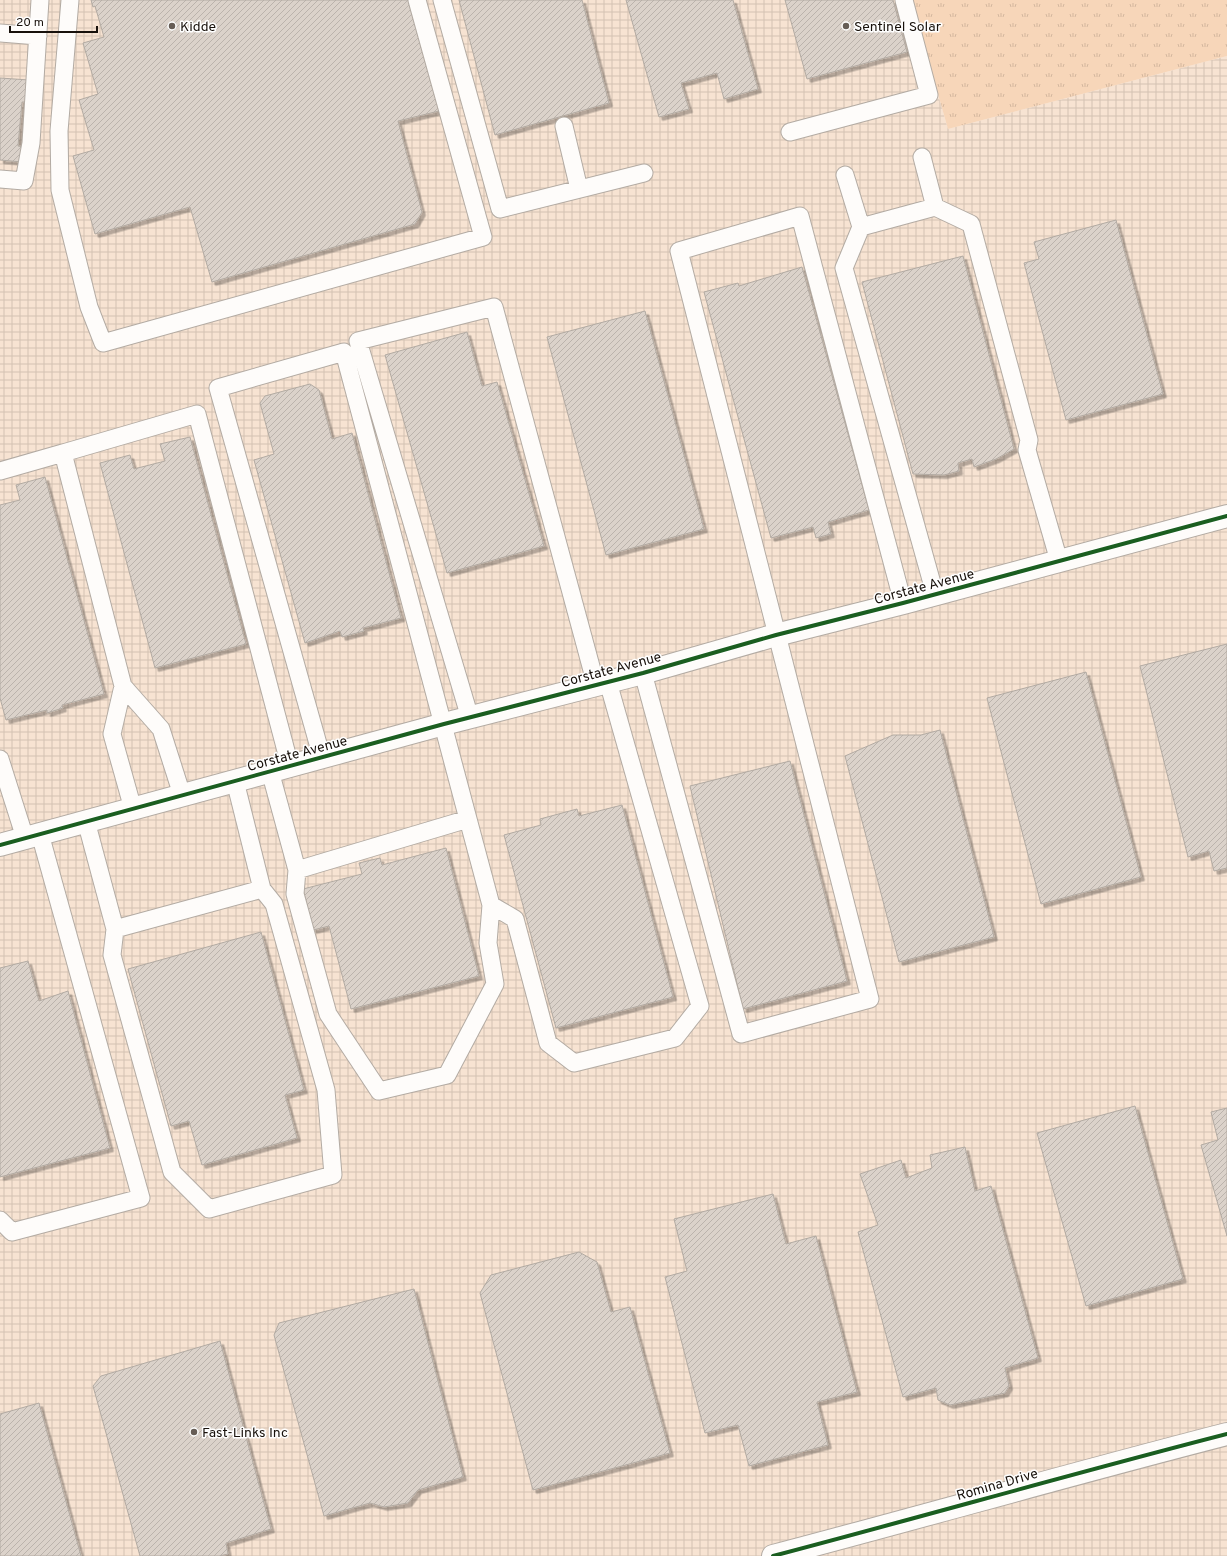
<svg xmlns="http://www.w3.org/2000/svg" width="1227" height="1556" font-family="Overpass,sans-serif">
<defs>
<pattern id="industrial-grid" width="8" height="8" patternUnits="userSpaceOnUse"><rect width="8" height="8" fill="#f7e3d2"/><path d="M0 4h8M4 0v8" fill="none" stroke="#d3c2b3"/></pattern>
<pattern id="grass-tufts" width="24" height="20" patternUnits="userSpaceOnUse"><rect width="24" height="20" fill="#f7d6b9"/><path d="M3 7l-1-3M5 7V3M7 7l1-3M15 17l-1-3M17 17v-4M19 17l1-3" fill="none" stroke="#d3b79e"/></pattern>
<pattern id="building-hatch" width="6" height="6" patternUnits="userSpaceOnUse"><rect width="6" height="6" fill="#dbd2ca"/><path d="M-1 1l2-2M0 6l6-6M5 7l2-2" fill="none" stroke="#bbb3ac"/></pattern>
<filter id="shadow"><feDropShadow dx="3.5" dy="3.5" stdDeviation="0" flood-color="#0004"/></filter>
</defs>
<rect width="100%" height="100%" fill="#f6ebe1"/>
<path fill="url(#industrial-grid)" d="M 0,0 L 911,0 L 948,129 L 1227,56 L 1227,1556 L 0,1556 Z"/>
<path fill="url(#grass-tufts)" d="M 911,0 L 1227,0 L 1227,56 L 948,129 Z"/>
<path fill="url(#building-hatch)" stroke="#b2aaa2" filter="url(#shadow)" d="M 91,0 L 408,0 L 439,111 L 398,121 L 422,212 L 415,224 L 212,282 L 190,207 L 95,234 L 73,156 L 94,150 L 79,100 L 98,94 L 83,43 L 104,37 L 95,6 L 93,7 Z
M 459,0 L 582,0 L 609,103 L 495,135 Z
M 626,0 L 733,0 L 758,89 L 724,99 L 717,73 L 681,83 L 689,109 L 659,117 Z
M 785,0 L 893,0 L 907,52 L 807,79 Z
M 0,78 L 29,80 L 27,102 L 22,102 L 18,146 L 24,147 L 22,162 L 0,160 Z
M 1116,220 L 1163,394 L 1066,420 L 1024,263 L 1039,259 L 1034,242 Z
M 963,256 L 1014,449 L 996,459 L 974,467 L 972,459 L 958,463 L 959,471 L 944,475 L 913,474 L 862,282 Z
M 802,267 L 869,510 L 828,522 L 831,534 L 816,538 L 813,527 L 771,538 L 704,292 L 738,283 L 739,286 Z
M 645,311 L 704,529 L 606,555 L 547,337 Z
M 467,332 L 482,386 L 497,382 L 544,546 L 447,573 L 385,355 Z
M 310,384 L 319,390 L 332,439 L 352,433 L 401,618 L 363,628 L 364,631 L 342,637 L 340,631 L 305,643 L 254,460 L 274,454 L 260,403 L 265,396 Z
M 190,437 L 246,644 L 155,668 L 100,463 L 130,455 L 134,469 L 165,461 L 160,444 Z
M 45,477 L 104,694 L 62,705 L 63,708 L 47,713 L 47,710 L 6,720 L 0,698 L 0,505 L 20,500 L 16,485 Z
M 1227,644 L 1227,868 L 1214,871 L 1209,851 L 1188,857 L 1140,666 Z
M 1086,672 L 1141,877 L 1041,904 L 987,698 Z
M 940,730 L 994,937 L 899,962 L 845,756 L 893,735 L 921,735 Z
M 790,761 L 847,981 L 743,1009 L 690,786 Z
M 622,805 L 673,997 L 556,1028 L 504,835 L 541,825 L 540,819 L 577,809 L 579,816 Z
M 446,848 L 479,976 L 351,1009 L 329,926 L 313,930 L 303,889 L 362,874 L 359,863 L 380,858 L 382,865 Z
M 261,932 L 304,1090 L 285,1095 L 297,1138 L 202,1165 L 189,1121 L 171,1126 L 128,969 Z
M 28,961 L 39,1001 L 68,991 L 110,1148 L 0,1177 L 0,968 Z
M 1135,1106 L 1183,1279 L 1086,1306 L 1037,1133 Z
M 1227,1108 L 1227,1236 L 1201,1145 L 1218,1140 L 1211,1112 Z
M 965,1147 L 975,1191 L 991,1186 L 1038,1358 L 1005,1368 L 1009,1386 L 1005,1393 L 950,1405 L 938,1400 L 936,1388 L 903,1397 L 858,1232 L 878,1225 L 860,1174 L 901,1160 L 906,1178 L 932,1168 L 930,1155 Z
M 773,1194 L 786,1244 L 816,1236 L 857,1392 L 817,1402 L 828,1445 L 749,1466 L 738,1425 L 705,1433 L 665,1277 L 687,1271 L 674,1219 Z
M 579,1252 L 597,1262 L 611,1312 L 630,1307 L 670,1453 L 533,1490 L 480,1293 L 491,1275 Z
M 414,1289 L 463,1477 L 418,1490 L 408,1503 L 384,1507 L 370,1503 L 324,1516 L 274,1335 L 279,1323 Z
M 220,1341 L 271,1529 L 226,1543 L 228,1554 L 219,1556 L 140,1556 L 93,1386 L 101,1376 Z
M 39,1403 L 81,1556 L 0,1556 L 0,1414 Z"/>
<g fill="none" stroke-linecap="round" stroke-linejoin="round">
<g stroke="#b3aba3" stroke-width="19">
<path id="service" d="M 70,0 L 59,131 L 60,190 L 89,307 L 103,343 L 483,237 L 417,0
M 442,0 L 500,209 L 644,173
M 0,33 L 38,36
M 564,126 L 579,189
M 790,132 L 929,95 L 904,0
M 922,157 L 935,207
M 845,175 L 861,227
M 0,179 L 24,181 L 31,143 L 40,0
M 0,471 L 63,453
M 935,594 L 844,268 L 861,227 L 935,207 L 971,224 L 1029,440 L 1027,450 L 1059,561
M 643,673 L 741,1034 L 870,999 L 679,251 L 800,216 L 903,603
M 123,686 L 112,734 L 133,809
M 470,718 L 358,341 L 494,307 L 596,685
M 0,759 L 25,838
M 270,771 L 297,870 L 468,819 L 344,352 L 218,388 L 322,758
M 182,795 L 161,729 L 123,686 L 63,453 L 197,414 L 290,766
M 86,821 L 115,929 L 262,889 L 235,781
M 297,870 L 295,894 L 328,1014 L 379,1091 L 447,1075 L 495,984 L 488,943 L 491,905 L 468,819
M 491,905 L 515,919 L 548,1043 L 574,1063 L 675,1038 L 700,1006 L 608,682
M 115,929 L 112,955 L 172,1172 L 209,1209 L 333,1175 L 326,1090 L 274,904 L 262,889
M 0,1220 L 12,1232 L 141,1198 L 40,834"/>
</g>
<g stroke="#b3aba3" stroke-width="24">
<path id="minor" d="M 0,845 L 444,724 L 643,673 L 776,635 L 903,603 L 1227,516
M 773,1556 C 925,1516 1075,1473 1227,1434"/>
</g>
<use href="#service" stroke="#fefcfa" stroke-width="17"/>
<use href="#minor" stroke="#fefcfa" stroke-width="22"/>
<g stroke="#fff" stroke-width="6">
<path id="cycleway" d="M 0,845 L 444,724 L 643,673 L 776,635 L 903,603 L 1227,516
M 773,1556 C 925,1516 1075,1473 1227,1434"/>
</g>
<use href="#cycleway" stroke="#1b5e20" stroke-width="4"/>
</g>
<g fill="#665d56" stroke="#fff" stroke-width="1.5">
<circle cx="172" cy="26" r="4"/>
<circle cx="846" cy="26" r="4"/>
<circle cx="194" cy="1432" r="4"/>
</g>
<g text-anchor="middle" stroke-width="3" stroke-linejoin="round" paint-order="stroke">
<g font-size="14" fill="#18110b" stroke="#fff" text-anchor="start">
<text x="180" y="31">Kidde</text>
<text x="854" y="31">Sentinel Solar</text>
<text x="202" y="1437">Fast-Links Inc</text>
</g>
<g font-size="14" fill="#18110b" stroke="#fff">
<text transform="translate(924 586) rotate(-15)" y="5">Corstate Avenue</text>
<text transform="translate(611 669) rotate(-15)" y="5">Corstate Avenue</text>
<text transform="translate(297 753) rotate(-15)" y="5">Corstate Avenue</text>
<text transform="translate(997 1484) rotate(-16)" y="5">Romina Drive</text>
</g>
</g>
<path d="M10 26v6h87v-6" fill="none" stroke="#18110b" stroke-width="2"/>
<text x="16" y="26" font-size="12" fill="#18110b" stroke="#ffffff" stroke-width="3" paint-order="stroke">20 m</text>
</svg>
